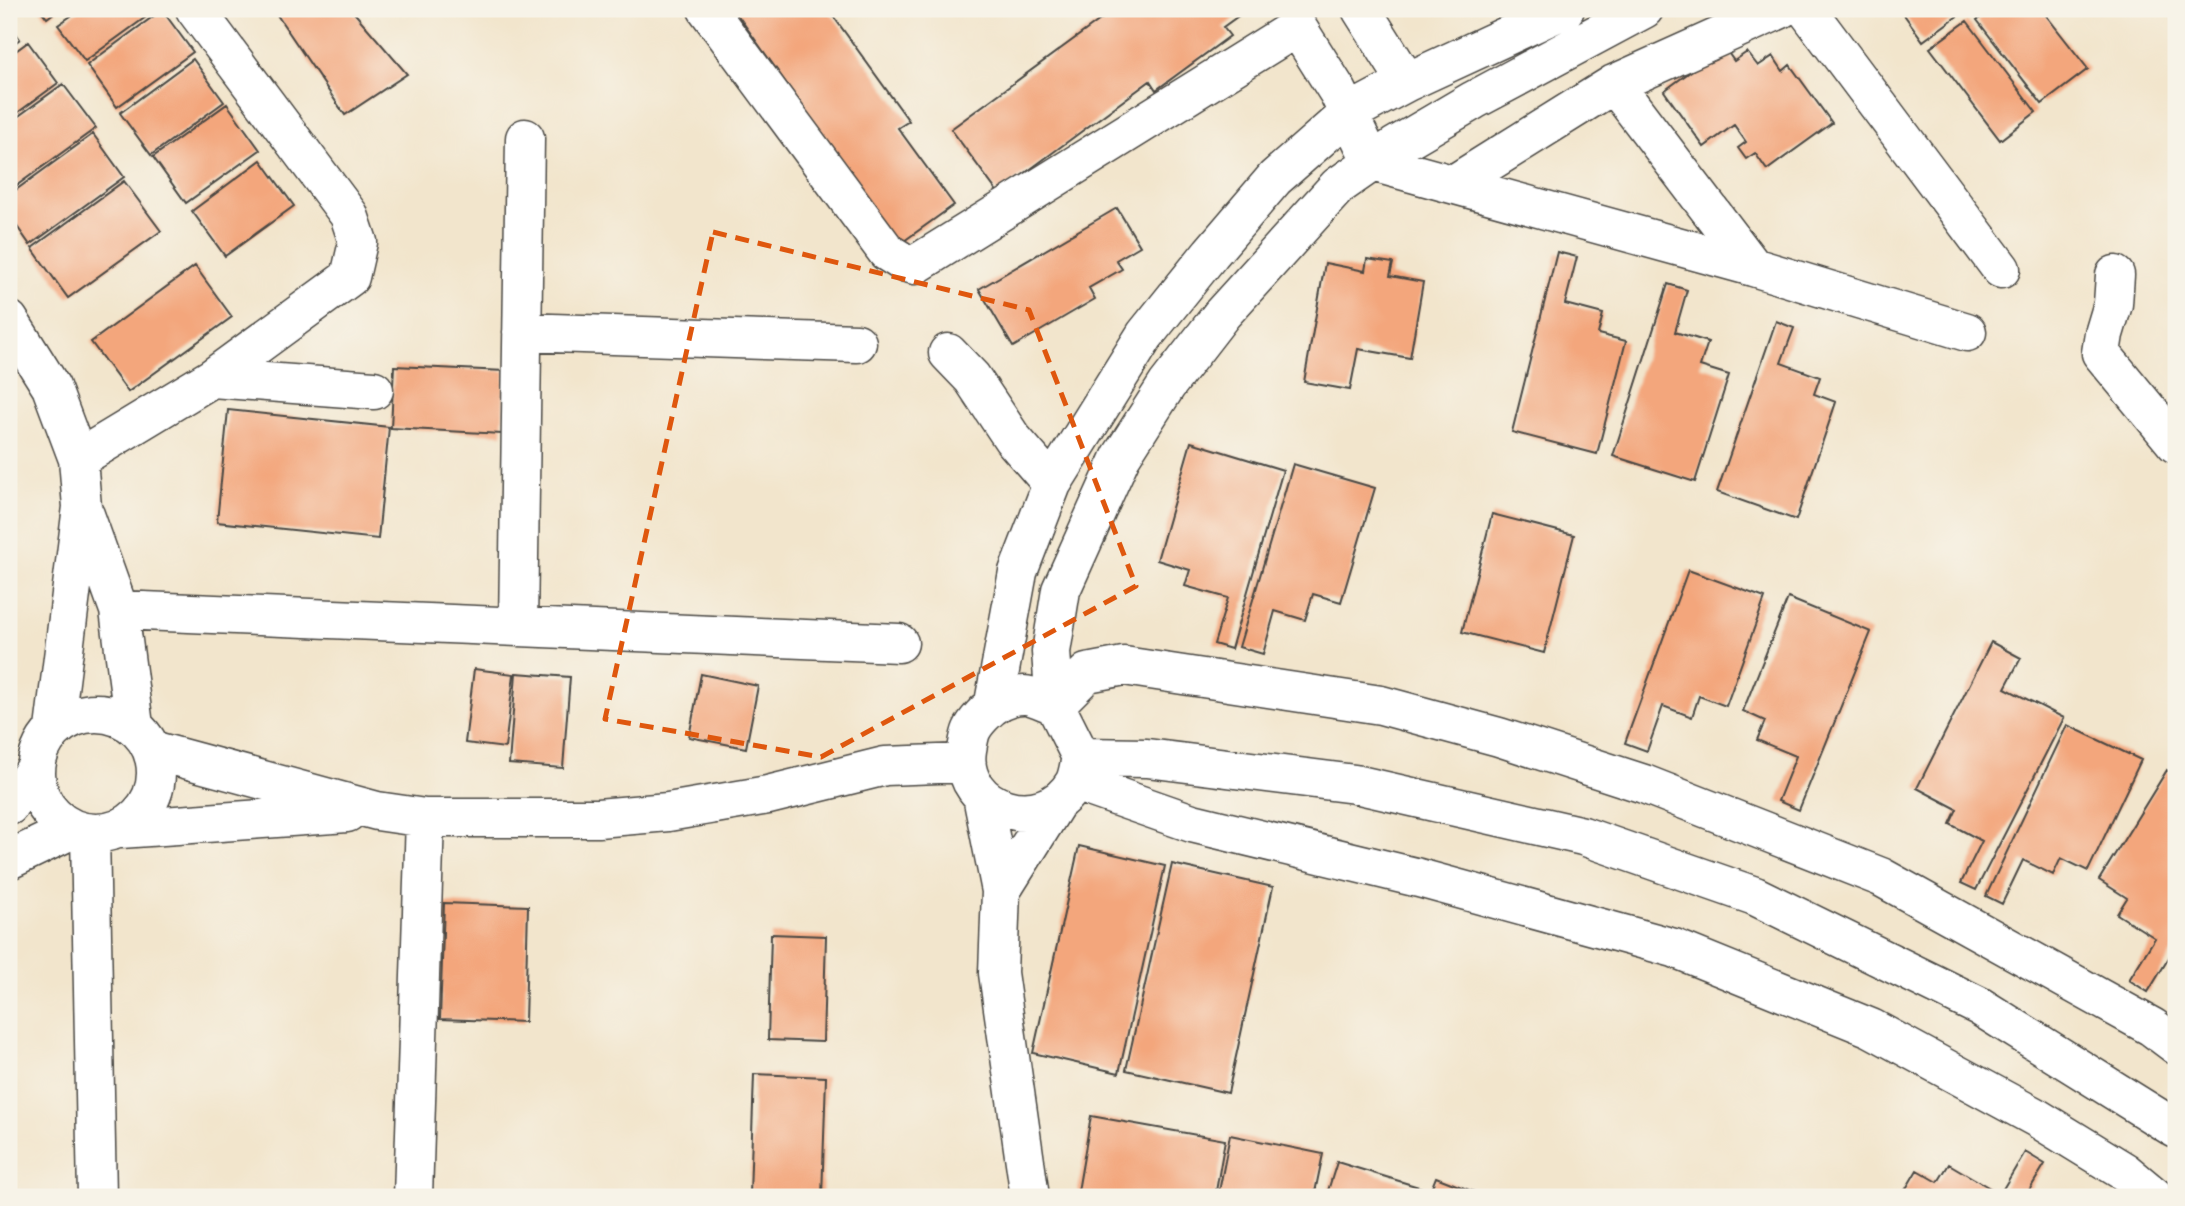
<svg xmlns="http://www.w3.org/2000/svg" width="2185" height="1206" font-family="'Comic Neue',sans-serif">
<rect width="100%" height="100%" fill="#f7f3e8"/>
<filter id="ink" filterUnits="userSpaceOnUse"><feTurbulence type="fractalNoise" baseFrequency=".0143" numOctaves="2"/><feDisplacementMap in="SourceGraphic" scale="14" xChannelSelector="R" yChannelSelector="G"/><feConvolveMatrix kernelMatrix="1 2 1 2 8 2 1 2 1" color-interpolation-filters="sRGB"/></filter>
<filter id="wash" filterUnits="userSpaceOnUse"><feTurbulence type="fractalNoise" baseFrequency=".00686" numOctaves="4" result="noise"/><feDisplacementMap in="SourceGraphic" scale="28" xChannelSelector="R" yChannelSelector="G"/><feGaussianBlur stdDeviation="1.57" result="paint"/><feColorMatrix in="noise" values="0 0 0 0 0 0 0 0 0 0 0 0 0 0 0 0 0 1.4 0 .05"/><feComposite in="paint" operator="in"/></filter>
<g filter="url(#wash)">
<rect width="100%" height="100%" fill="#f2e5cc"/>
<g id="blocks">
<path fill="#f3a67b" d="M 40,9 L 59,9 L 47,18 Z
M 81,9 L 157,9 L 85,61 L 58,25 Z
M 273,9 L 351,9 L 407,74 L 345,115 Z
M 716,9 L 828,9 L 909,121 L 898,128 L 954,205 L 890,251 L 845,166 L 739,17 L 728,26 Z
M 1115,9 L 1248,9 L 1223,27 L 1230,36 L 1156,90 L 1150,81 L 998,193 L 951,129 Z
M 1900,9 L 1967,9 L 1923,41 Z
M 1991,9 L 2041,9 L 2088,69 L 2042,104 L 1977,20 Z
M 162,10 L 193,52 L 117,107 L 87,65 Z
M 1967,21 L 2036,112 L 2000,140 L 1930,48 Z
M 9,24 L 20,39 L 9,47 Z
M 28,42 L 58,83 L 9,119 L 9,56 Z
M 1724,47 L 1734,61 L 1747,52 L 1758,66 L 1773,56 L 1783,71 L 1790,65 L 1832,123 L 1767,170 L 1755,153 L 1746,159 L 1738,148 L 1746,142 L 1734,125 L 1704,147 L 1664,91 Z
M 193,59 L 224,102 L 151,155 L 120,113 Z
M 63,84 L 96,128 L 9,191 L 9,123 Z
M 227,104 L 260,150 L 186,203 L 153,157 Z
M 93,134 L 124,177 L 30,245 L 9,215 L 9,195 Z
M 261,160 L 294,206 L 225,256 L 192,211 Z
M 124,181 L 161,231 L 68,298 L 32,248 Z
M 1117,208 L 1140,246 L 1116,260 L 1122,269 L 1089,288 L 1095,299 L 1013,347 L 979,289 Z
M 1557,252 L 1577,257 L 1565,304 L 1603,314 L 1598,334 L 1626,341 L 1597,454 L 1512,432 Z
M 1367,259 L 1393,263 L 1390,276 L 1423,282 L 1410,358 L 1358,349 L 1350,390 L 1304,382 L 1325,263 L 1365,271 Z
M 195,266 L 232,317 L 128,392 L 91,342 Z
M 1668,284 L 1687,290 L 1675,332 L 1708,342 L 1700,366 L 1729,375 L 1695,482 L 1613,456 Z
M 1776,321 L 1794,328 L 1781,363 L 1820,377 L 1814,394 L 1836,402 L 1796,520 L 1717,492 Z
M 394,366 L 505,371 L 502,434 L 391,428 Z
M 228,410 L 389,427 L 378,539 L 217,522 Z
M 1191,442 L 1283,470 L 1231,649 L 1214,644 L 1228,598 L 1185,586 L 1190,570 L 1157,560 Z
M 1293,464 L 1375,488 L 1341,602 L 1313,594 L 1305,620 L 1275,611 L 1263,654 L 1239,647 Z
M 1492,514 L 1574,535 L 1544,653 L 1462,632 Z
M 1688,570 L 1765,598 L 1726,706 L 1699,696 L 1692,717 L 1663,706 L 1647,751 L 1625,743 Z
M 1788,598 L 1871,632 L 1799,810 L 1778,801 L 1796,756 L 1757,740 L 1765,721 L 1743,711 Z
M 1991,642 L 2021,658 L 2005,688 L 2064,718 L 1976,890 L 1961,883 L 1982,841 L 1950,824 L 1957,809 L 1917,788 Z
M 474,669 L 514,674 L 505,748 L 465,743 Z
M 516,673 L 570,677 L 563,768 L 509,764 Z
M 701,674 L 758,686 L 746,748 L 689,737 Z
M 2067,725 L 2141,760 L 2088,871 L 2061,858 L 2053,875 L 2023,860 L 2002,904 L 1986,896 Z
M 2167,770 L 2176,776 L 2176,946 L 2148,992 L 2129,980 L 2155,938 L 2117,914 L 2127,898 L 2099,880 Z
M 1079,846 L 1165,866 L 1119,1073 L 1033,1053 Z
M 1172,864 L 1273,887 L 1228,1093 L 1126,1070 Z
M 444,903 L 528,906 L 525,1022 L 440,1019 Z
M 771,934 L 826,936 L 823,1042 L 768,1040 Z
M 754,1074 L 826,1077 L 822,1197 L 750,1195 Z
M 1091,1116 L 1225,1140 L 1215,1197 L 1077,1197 Z
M 1230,1135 L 1323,1154 L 1314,1197 L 1218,1197 Z
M 2025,1152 L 2045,1164 L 2025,1197 L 1901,1197 L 1917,1170 L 1938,1182 L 1949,1164 L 2000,1194 Z
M 1337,1162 L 1422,1188 L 1420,1197 L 1326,1197 Z
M 1436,1177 L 1487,1197 L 1428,1197 Z"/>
</g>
</g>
<g filter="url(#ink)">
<use href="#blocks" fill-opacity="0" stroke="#494743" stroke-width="2"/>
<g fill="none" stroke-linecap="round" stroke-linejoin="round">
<g stroke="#494743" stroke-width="41">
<path id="minor" d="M 707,9 L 887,252 L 903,262 L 915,265 L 1297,27 L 1338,92 L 1372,162 L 1753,267 L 1967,332
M 1361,9 L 1407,82
M 1806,9 L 2001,269
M 1614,84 L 1753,267
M 1454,184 L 1614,84 L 1781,9
M 2115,275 L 2113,304 L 2104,334 L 2101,353 L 2176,444
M 9,320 L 51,387 L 78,459 L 82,507 L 54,729
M 522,332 L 857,343
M 948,353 L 972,378 L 1012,438 L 1052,484
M 212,378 L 374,390
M 78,459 L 212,378 L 350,277 L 358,242 L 349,215 L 195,9
M 85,515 L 119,610 L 134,726
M 119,610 L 899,643
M 518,627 L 525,138
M 994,703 L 1018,572 L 1052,484 L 1145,335 L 1211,253 L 1275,178 L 1349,113 L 1407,82 L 1565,9
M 1055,705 C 1046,702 1033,695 1024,695 C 1007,695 992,705 982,716 C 970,729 970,733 967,750 C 958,811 1044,835 1074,783 C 1078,776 1079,765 1081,757 L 1055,705 L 1051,652 L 1061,590 L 1121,457 L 1167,385 L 1222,314 L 1338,186 L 1394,147 L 1474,100 L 1644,9
M 1055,705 L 1087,673 L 1124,666 L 1381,705 L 1499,737 L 1644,784 L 1881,877 L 2152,1027 L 2176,1045
M36 773a60 60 0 1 1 120 0a60 60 0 1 1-120 0Z
M 152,750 L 377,811 L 425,818 L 598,818 L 668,812 L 768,795 L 885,766 L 965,763
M 1081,757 L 1147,758 L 1355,784 L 1583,836 L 1755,896 L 1979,1006 L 2176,1129
M 1075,782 L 1192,823 L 1419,878 L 1674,948 L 1871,1028 L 2037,1118 L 2125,1172 L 2155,1197
M 982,796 L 1001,891 L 998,973 L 1030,1197
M 9,806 L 36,768
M 120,829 L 347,813
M 90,833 L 97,1197
M 9,860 L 73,829
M 1001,891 L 1057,802
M 413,1197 L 425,818"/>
</g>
<use href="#minor" stroke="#fff" stroke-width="38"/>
</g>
</g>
<path fill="none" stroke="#df570e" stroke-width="5" stroke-dasharray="14 9" stroke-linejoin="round" d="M 713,232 L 1029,310 L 1136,586 L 821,757 L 605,719 Z"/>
<rect width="2185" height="1206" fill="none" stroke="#f7f3e8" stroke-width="35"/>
</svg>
